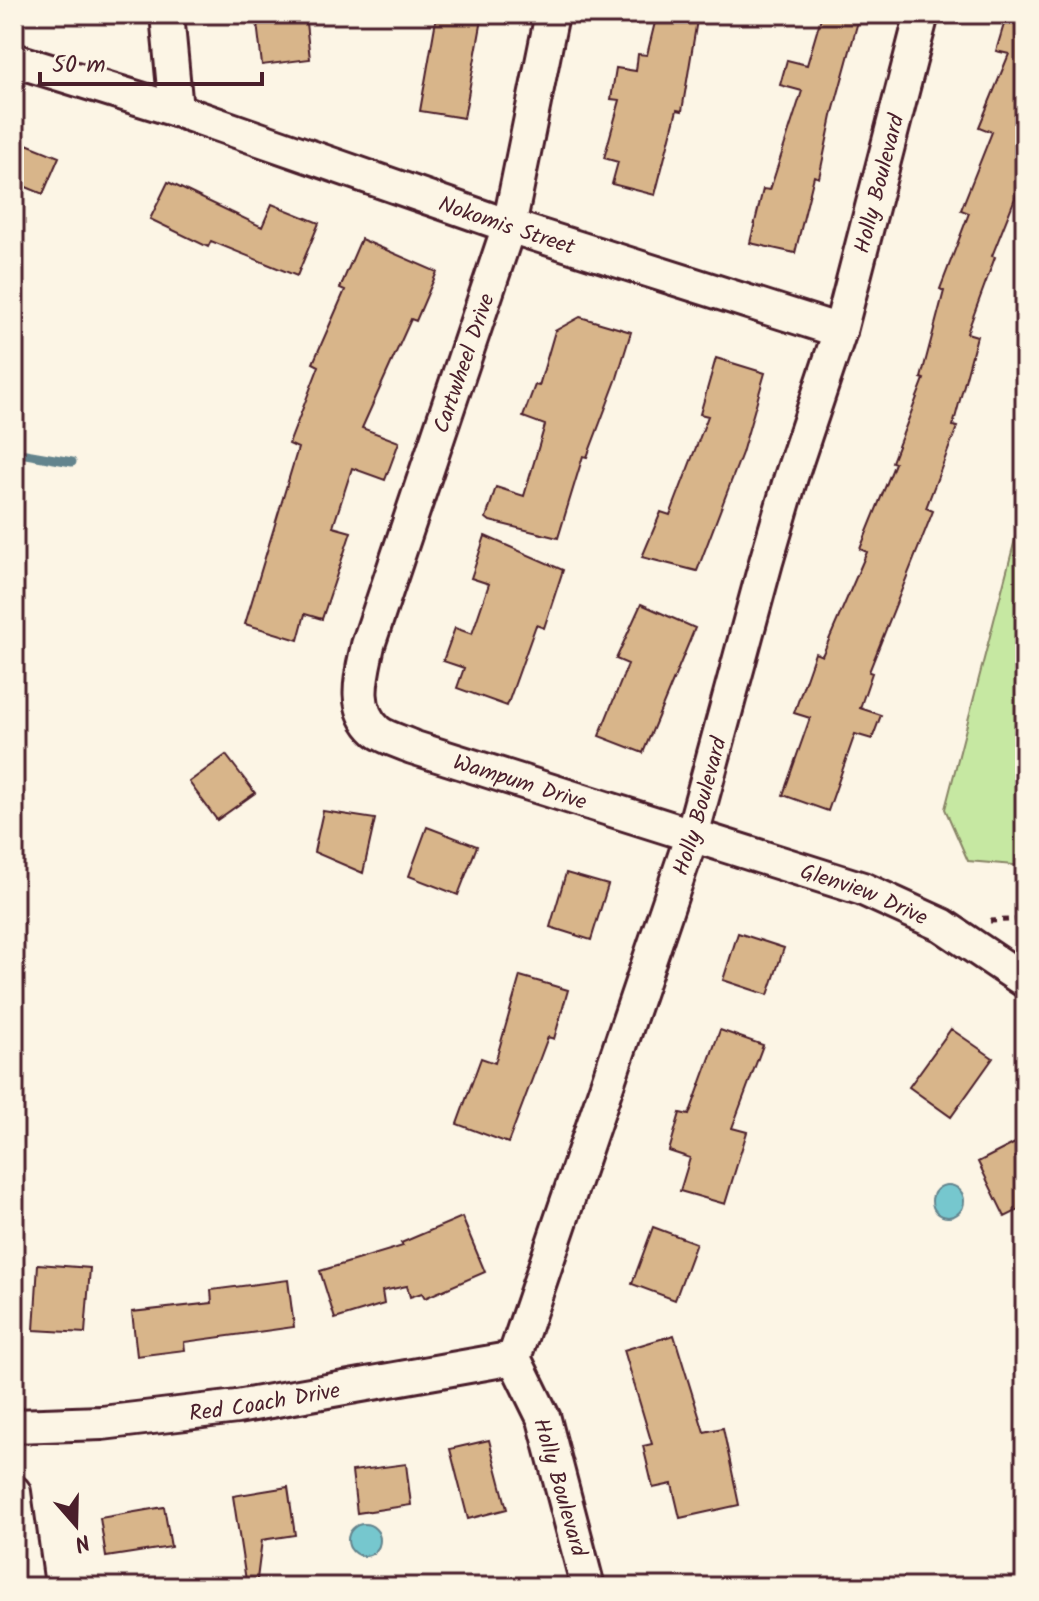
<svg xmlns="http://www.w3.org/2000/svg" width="1039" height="1601" font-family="Kalam,sans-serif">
<rect width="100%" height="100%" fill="#fcf5e5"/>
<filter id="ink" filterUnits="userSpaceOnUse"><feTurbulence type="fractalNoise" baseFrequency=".0125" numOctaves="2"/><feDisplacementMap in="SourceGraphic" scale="16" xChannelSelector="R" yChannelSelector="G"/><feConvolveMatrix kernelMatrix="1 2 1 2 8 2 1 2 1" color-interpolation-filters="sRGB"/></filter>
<g filter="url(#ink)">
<path fill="#c6e8a2" stroke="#888466" stroke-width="2" d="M 1025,501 L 1025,866 L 968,861 L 945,809 Z"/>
<path fill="#76c7ce" stroke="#64848d" stroke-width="2" d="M932 1201a16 16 0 1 1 32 0a16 16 0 1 1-32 0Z
M348 1540a16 16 0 1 1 32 0a16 16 0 1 1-32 0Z"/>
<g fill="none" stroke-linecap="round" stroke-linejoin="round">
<path stroke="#64848d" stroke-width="9" d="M 14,452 L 72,462"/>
</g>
<path fill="#d8b58a" stroke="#4a1f2b" stroke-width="2" d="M 256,14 L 305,14 L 310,59 L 262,65 Z
M 437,14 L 483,14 L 464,118 L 420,111 Z
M 657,14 L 698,14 L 682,111 L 677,110 L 655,195 L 612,184 L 618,162 L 604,158 L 620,100 L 611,99 L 616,68 L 636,71 L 638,54 L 647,55 Z
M 822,14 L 860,14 L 832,116 L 819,178 L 814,176 L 795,253 L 750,243 L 763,189 L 770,190 L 802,91 L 780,85 L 787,60 L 807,65 Z
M 1007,14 L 1025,14 L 1025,173 L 992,256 L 995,257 L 967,333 L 977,336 L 953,426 L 957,427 L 926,508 L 933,511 L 869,672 L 872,673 L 860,708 L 881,715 L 872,739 L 855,734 L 828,811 L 783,795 L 810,718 L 794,713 L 815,653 L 822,656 L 867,552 L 860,549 L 895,463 L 892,462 L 924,379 L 921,378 L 944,291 L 940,289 L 969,213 L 961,210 L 992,132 L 979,127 L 1009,54 L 996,51 Z
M 14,139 L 59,157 L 43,194 L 14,182 Z
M 168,182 L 262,227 L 272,204 L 319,223 L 297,276 L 211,241 L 208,247 L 150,219 Z
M 361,239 L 437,272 L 416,321 L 411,319 L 362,428 L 399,442 L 391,464 L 385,480 L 352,468 L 333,527 L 351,532 L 322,619 L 305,614 L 298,640 L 245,624 L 298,448 L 289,444 L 319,366 L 313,363 L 345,290 L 340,288 Z
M 580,317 L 631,332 L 617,378 L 587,457 L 583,456 L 558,538 L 490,521 L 486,518 L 496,487 L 524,496 L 545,425 L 523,417 L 535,385 L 539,386 L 555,331 Z
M 716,358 L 765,373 L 742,453 L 697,571 L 642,557 L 661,512 L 670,515 L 708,416 L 700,414 Z
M 485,536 L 563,570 L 544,628 L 536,625 L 507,706 L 457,688 L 464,668 L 443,661 L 455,628 L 472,634 L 489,584 L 471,578 Z
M 641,604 L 695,628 L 643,753 L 599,736 L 628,664 L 616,659 Z
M 226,755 L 255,793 L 217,820 L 189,782 Z
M 323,811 L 375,819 L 363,873 L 314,852 Z
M 427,827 L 477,846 L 458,895 L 409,876 Z
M 566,873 L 608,885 L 591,940 L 550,927 Z
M 738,933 L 784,948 L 768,995 L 723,980 Z
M 520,976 L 568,990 L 554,1039 L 548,1037 L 508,1143 L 457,1124 L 481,1058 L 495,1063 Z
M 951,1029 L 993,1058 L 951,1117 L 909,1087 Z
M 720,1030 L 763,1045 L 732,1128 L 747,1132 L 725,1204 L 680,1191 L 690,1158 L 669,1151 L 680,1113 L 689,1115 Z
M 1025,1138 L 1025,1207 L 1005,1217 L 978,1162 Z
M 462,1217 L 485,1272 L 425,1298 L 422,1293 L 410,1297 L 407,1286 L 382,1291 L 384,1304 L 335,1319 L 320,1271 L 403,1246 L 401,1243 Z
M 653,1227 L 696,1243 L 675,1300 L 632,1284 Z
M 38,1264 L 90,1268 L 85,1333 L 34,1330 Z
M 288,1280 L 294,1327 L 184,1342 L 185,1350 L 137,1356 L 132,1312 L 212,1303 L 211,1290 Z
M 674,1335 L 704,1432 L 723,1428 L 739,1505 L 680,1518 L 672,1484 L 653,1488 L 643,1446 L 652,1444 L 624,1350 Z
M 489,1440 L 507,1509 L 468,1519 L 450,1449 Z
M 406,1464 L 411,1505 L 357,1513 L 352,1471 Z
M 288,1487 L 295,1535 L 262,1540 L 256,1587 L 247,1587 L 233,1496 Z
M 164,1507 L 171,1547 L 106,1557 L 100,1518 Z"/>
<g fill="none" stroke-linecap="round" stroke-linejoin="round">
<g stroke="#4a1f2b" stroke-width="38">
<g id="minor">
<path d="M 167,14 L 176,110"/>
<path id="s1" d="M 552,14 L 509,226 L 368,645 C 362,674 351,708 377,731 C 385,738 402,742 412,747 L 863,889 L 942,925 L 1025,981"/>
<path id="s2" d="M 14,60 L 176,110 L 509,226 L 840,331"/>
<path id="s3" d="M 14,1426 L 102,1423 L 237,1407 L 514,1358"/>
<path d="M 14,1492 L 27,1587"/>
<path id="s4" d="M 588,1587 L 544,1419 L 514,1358 L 692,835 L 766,562 L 791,477 L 840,331 L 922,14"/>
</g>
</g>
<path stroke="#4a1f2b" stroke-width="5" stroke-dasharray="6 6" stroke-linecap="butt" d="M 990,921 L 1025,919"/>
<use href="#minor" stroke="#fcf5e5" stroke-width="32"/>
</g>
</g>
<g text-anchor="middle" stroke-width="7" stroke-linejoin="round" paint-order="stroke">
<g font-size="22" fill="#4a1f2b" stroke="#fcf5e5">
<text dy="8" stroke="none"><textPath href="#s4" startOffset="1472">Holly Boulevard</textPath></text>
<text dy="8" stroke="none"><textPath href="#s2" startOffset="520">Nokomis Street</textPath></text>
<text transform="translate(463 363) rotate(-71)" y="8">Cartwheel Drive</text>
<text dy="8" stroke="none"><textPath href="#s1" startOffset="902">Wampum Drive</textPath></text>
<text dy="8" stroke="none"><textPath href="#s4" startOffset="824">Holly Boulevard</textPath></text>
<text dy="8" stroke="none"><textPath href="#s1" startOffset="1264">Glenview Drive</textPath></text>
<text dy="8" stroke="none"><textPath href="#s3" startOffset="252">Red Coach Drive</textPath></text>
<text transform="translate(561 1487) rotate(74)" y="8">Holly Boulevard</text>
</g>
</g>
<rect width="1039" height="1601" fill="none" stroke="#fcf5e5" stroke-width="48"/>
<rect x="24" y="24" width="991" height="1553" fill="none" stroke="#4a1f2b" stroke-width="3" filter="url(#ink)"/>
<g transform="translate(76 1525) rotate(160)" stroke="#fcf5e5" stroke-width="6" paint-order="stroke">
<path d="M0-6L14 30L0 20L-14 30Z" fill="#4a1f2b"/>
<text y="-12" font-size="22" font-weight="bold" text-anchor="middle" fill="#4a1f2b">N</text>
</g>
<path d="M40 72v12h222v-12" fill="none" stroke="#4a1f2b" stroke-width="4"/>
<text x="52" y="72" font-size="24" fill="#4a1f2b" stroke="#fcf5e5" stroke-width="6" paint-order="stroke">50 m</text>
</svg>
